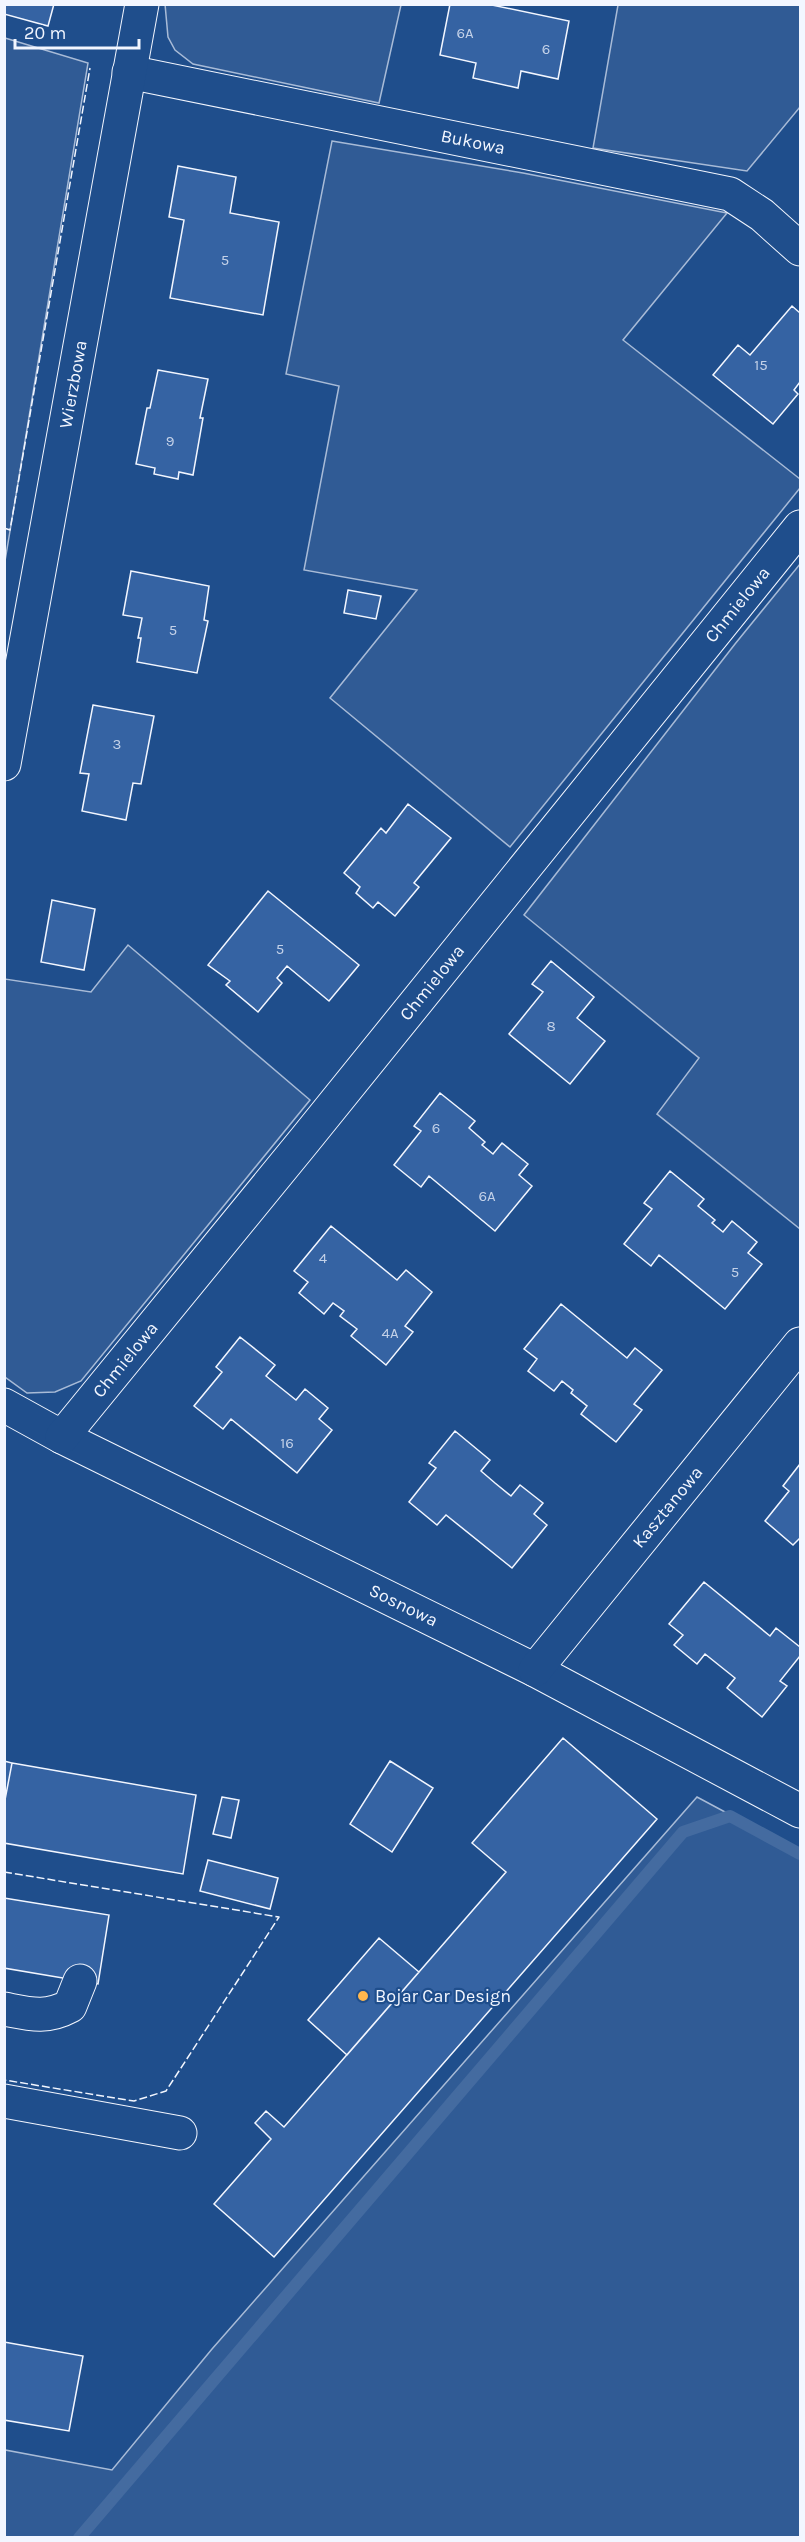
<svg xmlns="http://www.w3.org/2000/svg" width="805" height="2542" font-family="Karla,sans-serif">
<rect width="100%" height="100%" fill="#1f4e8c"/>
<path fill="#305b95" stroke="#a8bbd7" stroke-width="1.5" d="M 165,4 L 401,4 L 401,5 L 379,103 L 193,64 L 175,50 L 168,37 Z
M 618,5 L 800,5 L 800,107 L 747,171 L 593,148 Z
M 5,38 L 88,63 L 5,561 L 4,38 Z
M 332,141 L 523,173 L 727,213 L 623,340 L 800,479 L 800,488 L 510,847 L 330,698 L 417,590 L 304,570 L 339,386 L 286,374 Z
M 800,564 L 800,1229 L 657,1114 L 699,1058 L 524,915 L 735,644 Z
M 128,945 L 310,1100 L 81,1381 L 55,1392 L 27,1393 L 5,1377 L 5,979 L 91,992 Z
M 697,1797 L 800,1852 L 800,2537 L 5,2537 L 5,2450 L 112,2470 L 212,2349 Z"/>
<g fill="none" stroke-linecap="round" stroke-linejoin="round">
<path stroke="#446ba0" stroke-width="12" d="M 79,2538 L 683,1832 L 730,1816 L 800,1854"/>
</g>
<path fill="#3563a3" stroke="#f2f6ff" stroke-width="1.5" d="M 4,4 L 54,4 L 48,26 L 4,14 Z
M 450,4 L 487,4 L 569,21 L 558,79 L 521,71 L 518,88 L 473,78 L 476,63 L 440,55 Z
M 178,166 L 236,177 L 230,213 L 279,222 L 263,315 L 170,298 L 184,220 L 169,217 Z
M 792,306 L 800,313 L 800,382 L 794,390 L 798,394 L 773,424 L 713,375 L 738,345 L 750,355 Z
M 158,370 L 208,379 L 200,418 L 203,418 L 193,475 L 179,472 L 178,479 L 154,474 L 155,468 L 136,464 L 147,408 L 150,408 Z
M 131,571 L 209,586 L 204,620 L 208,621 L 197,673 L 137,662 L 141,638 L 138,638 L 142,618 L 123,615 Z
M 348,590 L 381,596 L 376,619 L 344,613 Z
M 93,705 L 154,716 L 141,784 L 133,783 L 126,820 L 82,811 L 89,774 L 80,773 Z
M 408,804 L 451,838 L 414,883 L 419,887 L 395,916 L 378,902 L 373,908 L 356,893 L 360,887 L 344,873 L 381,828 L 386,833 Z
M 268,891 L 359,965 L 329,1001 L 287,966 L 277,978 L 282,983 L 258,1012 L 226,985 L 230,981 L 208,965 Z
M 52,900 L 95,909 L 84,970 L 41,962 Z
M 551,961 L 594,997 L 577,1018 L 605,1041 L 570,1084 L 509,1034 L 543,992 L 532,984 Z
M 440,1093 L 475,1121 L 469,1128 L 485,1142 L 482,1145 L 493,1154 L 502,1143 L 528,1164 L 519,1175 L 532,1186 L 495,1231 L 429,1176 L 421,1187 L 394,1165 L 421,1131 L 414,1126 Z
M 670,1171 L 704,1199 L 698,1206 L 715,1220 L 712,1223 L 723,1232 L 732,1221 L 757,1242 L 748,1253 L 762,1264 L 725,1309 L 659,1255 L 651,1266 L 624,1244 L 652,1209 L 644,1203 Z
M 331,1226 L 397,1280 L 406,1270 L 432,1292 L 405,1326 L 413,1332 L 386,1365 L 351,1336 L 357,1329 L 340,1316 L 344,1311 L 333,1303 L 324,1314 L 299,1293 L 308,1282 L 294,1271 Z
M 561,1304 L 627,1358 L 635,1348 L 662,1370 L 634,1404 L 642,1410 L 616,1442 L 581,1414 L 587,1406 L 571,1393 L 573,1390 L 562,1381 L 554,1391 L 528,1371 L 537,1359 L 524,1349 Z
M 240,1337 L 275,1365 L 266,1376 L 296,1400 L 305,1389 L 328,1408 L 319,1419 L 332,1430 L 297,1473 L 231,1419 L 223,1429 L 194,1406 L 222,1372 L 216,1367 Z
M 455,1431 L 490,1460 L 481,1471 L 495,1483 L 511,1496 L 520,1485 L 543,1503 L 534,1514 L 547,1525 L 512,1568 L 446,1515 L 437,1525 L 409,1502 L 436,1468 L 429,1463 Z
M 800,1464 L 800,1538 L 793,1545 L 765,1521 L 789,1491 L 783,1486 Z
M 704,1582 L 770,1636 L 776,1628 L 800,1647 L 800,1656 L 780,1681 L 787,1686 L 762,1717 L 727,1688 L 735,1678 L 705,1654 L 697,1664 L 674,1645 L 683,1635 L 669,1624 Z
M 563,1738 L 657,1819 L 274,2257 L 214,2204 L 271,2139 L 255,2123 L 266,2111 L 284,2127 L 506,1872 L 472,1843 Z
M 4,1761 L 12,1763 L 4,1805 Z
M 390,1761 L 433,1788 L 392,1852 L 350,1824 Z
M 12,1763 L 196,1795 L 183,1874 L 4,1843 L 4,1805 Z
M 222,1797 L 239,1800 L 231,1838 L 213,1834 Z
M 208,1860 L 278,1878 L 270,1909 L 200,1891 Z
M 4,1898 L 109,1915 L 98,1984 L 4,1968 Z
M 379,1938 L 419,1972 L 347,2055 L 308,2020 Z
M 4,2342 L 83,2356 L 69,2431 L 4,2420 Z"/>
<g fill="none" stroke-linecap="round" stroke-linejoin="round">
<g stroke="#f2f6ff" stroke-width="35">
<g id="minor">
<path id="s1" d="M 129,72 L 730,194 L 762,215 L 800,249"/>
<path id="s2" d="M 4,764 L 142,4"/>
<path id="s3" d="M 4,1405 L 62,1437 L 535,1670 L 800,1811"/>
<path id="s4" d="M 62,1437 L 304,1141 L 800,527"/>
<path id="s5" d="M 535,1670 L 800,1344"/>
<path d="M 4,2009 C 30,2014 46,2019 70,2006 L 80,1981"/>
<path d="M 4,2101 L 180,2133"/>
</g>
</g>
<use href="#minor" stroke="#1f4e8c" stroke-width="33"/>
<path stroke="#f2f6ff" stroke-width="1.5" stroke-dasharray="8 3" stroke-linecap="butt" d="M 4,528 L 10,530 L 90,68
M 4,1872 L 279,1917 L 166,2091 L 134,2101 L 4,2080"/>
</g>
<circle fill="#ffb74d" stroke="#1f4e8c" stroke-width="2" cx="363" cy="1996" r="6"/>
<g text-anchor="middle" stroke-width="4.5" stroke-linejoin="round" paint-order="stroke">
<g font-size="15" fill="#c3d1e8">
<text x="465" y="38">6A</text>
<text x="546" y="54">6</text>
<text x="225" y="265">5</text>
<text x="761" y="370">15</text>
<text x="170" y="446">9</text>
<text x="173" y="635">5</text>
<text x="117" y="749">3</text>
<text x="280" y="954">5</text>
<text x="551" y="1031">8</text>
<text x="436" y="1133">6</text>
<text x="487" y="1201">6A</text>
<text x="323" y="1263">4</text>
<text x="735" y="1277">5</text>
<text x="390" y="1338">4A</text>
<text x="287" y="1448">16</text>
</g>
<g font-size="18" fill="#f2f6ff" stroke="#1f4e8c">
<text dy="6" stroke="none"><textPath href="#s1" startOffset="351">Bukowa</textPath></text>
<text dy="6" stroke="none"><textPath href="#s2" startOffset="386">Wierzbowa</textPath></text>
<text dy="6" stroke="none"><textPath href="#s4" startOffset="1072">Chmielowa</textPath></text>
<text dy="6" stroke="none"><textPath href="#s4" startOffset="586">Chmielowa</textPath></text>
<text dy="6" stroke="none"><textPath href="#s4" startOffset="100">Chmielowa</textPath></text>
<text dy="6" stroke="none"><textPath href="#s5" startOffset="210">Kasztanowa</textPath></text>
<text dy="6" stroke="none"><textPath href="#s3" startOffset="447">Sosnowa</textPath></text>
</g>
<g font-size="18" fill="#f2f6ff" stroke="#1f4e8c" text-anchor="start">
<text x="375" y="2002">Bojar Car Design</text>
</g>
</g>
<rect width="805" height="2542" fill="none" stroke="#f2f6ff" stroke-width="12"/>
<path d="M15 39v9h124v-9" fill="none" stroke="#f2f6ff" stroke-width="3"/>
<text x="24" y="39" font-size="18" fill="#f2f6ff" stroke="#1f4e8c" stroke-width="4.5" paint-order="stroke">20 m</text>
</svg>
